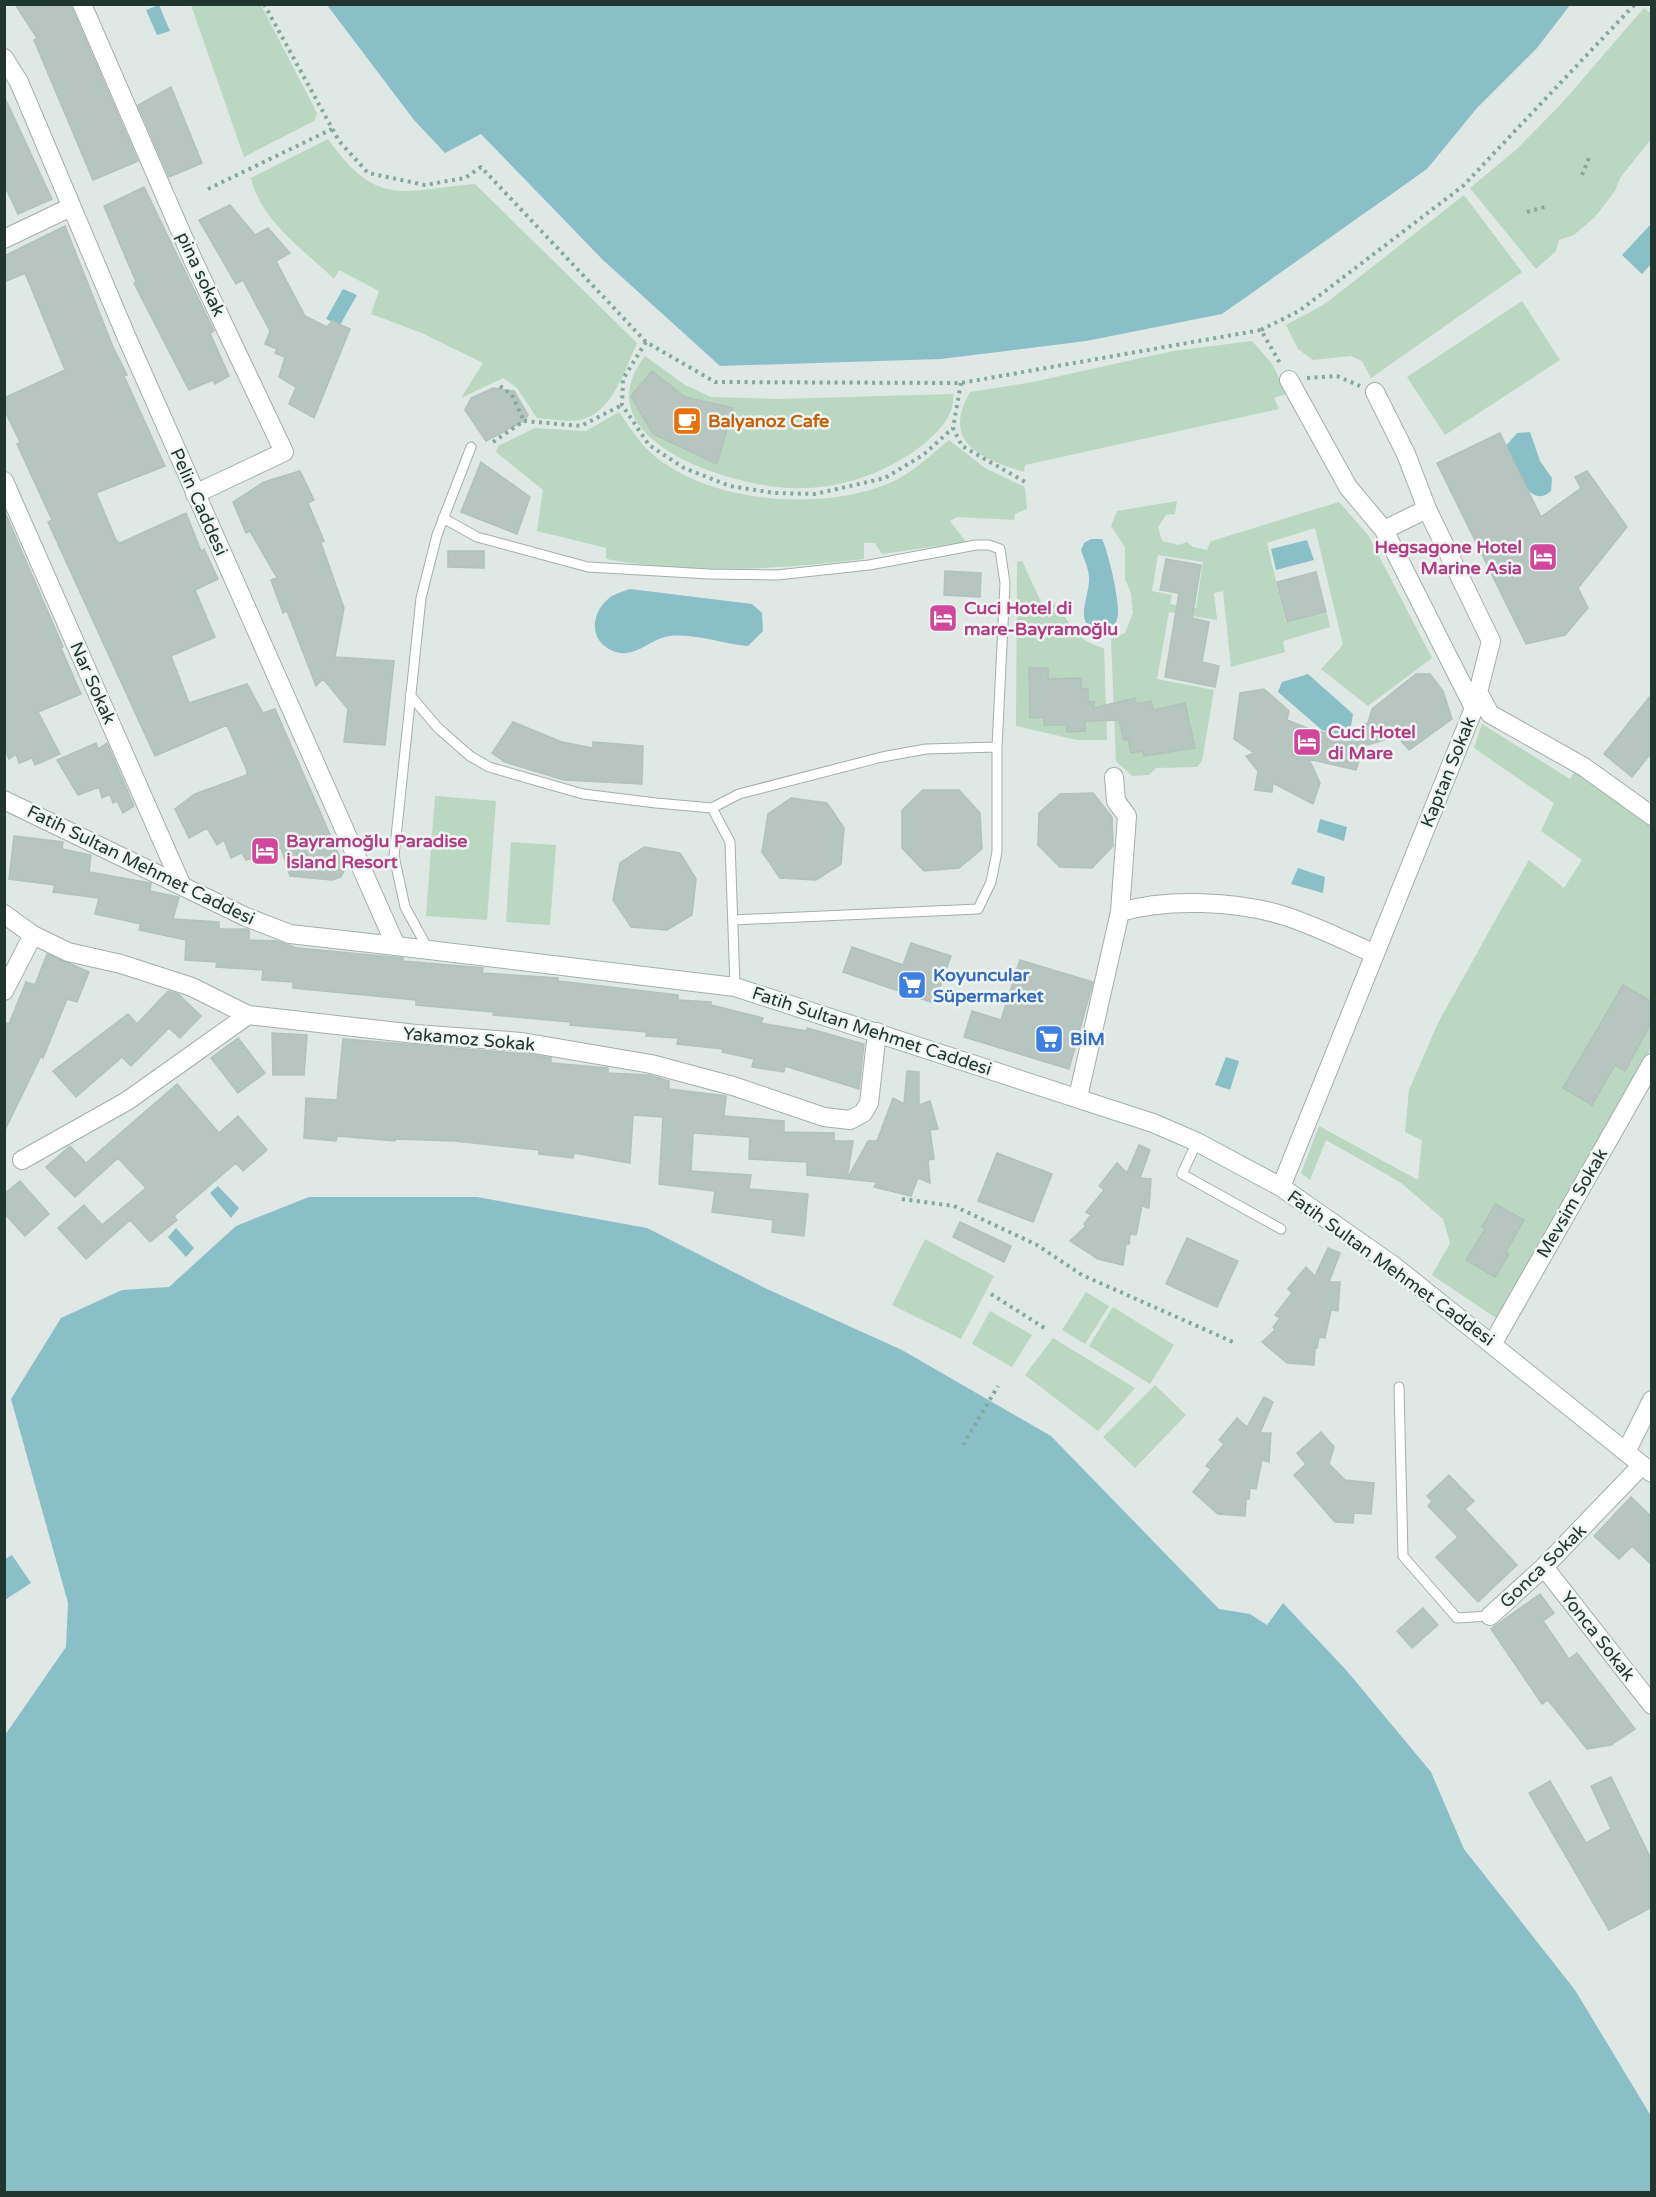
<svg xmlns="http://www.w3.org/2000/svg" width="1656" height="2197" font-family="'Varela Round',sans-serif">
<rect width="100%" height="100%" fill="#dfe8e4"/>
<path fill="#b9d7c1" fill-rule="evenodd" d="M 191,5 L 261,5 L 317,113 L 314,121 L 244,157 Z
M 1644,8 L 1651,14 L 1651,139 L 1620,178 L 1615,191 L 1595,217 L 1574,235 L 1559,240 L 1556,251 L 1536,269 L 1470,188 L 1517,149 L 1562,103 Z
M 328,139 C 377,209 403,190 475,184 L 637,343 C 625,369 614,409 584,419 C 570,423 551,419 537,418 L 517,388 L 503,378 L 461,398 L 483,363 L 422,333 L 371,314 L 379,291 L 339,270 L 334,279 C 304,250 261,221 251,178 Z
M 1464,195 L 1522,272 L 1371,378 L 1362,361 L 1351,356 L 1313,360 L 1298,349 L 1286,325 L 1325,304 Z
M 1522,301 L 1560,360 L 1445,435 L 1407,377 Z
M 1252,341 L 1273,365 L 1286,394 L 1274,398 L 1279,409 L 1025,465 L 1024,472 C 980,458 941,443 970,392 L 1033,382 L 1173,351 Z
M 645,356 L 685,385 L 711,397 L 777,399 L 953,394 C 955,415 940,430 925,443 C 889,473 836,491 789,488 C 727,485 581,439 645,356 Z
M 619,412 C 631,429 641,446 657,458 C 716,504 823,511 890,483 C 912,473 931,455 949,440 L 985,468 L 1025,487 L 1027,509 L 1015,514 L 1014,520 L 957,517 L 950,521 L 966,542 L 882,554 L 875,543 L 864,543 L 864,559 C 778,570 691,574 606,559 L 606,548 L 537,531 L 543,490 L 496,452 L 498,446 L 535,428 L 586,431 Z
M 1177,501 L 1175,514 L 1166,515 L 1158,527 L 1162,541 L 1179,545 L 1187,542 L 1193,547 L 1207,550 L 1210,542 L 1218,539 L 1339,502 L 1368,535 L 1432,658 L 1368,706 L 1321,669 L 1343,645 L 1315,528 L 1267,543 L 1286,623 L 1327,613 L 1330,627 L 1283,641 L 1285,652 L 1231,667 L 1223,591 L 1214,593 L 1217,620 L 1169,612 L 1157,679 L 1214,690 L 1202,761 L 1197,767 L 1156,768 L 1149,775 L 1132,776 L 1116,761 L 1111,639 L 1125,633 L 1133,613 L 1131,593 L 1125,579 L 1125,547 L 1111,526 L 1117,511 ZM 1158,555 L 1203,562 L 1196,608 L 1170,604 L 1172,595 L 1152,591 Z
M 1022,561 L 1042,604 L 1059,605 C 1070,628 1079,642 1104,648 L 1107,740 L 1077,740 L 1016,726 L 1017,562 Z
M 1482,724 L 1570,779 L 1576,770 L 1651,827 L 1651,1048 L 1496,1318 L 1432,1275 L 1450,1243 L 1443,1219 L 1400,1182 L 1326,1140 L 1310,1180 L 1301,1173 L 1319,1126 L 1418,1180 L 1422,1140 L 1405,1132 L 1409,1090 L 1438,1023 L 1529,860 L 1564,888 L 1582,860 L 1541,831 L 1554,803 L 1474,748 Z
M 435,796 L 496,801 L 487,920 L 426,916 Z
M 511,842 L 556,845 L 550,925 L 506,922 Z
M 925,1239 L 994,1276 L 961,1339 L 892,1305 Z
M 1086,1292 L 1109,1306 L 1085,1344 L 1062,1330 Z
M 1113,1307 L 1174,1345 L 1150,1384 L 1089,1346 Z
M 990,1311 L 1032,1335 L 1012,1367 L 972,1344 Z
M 1053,1338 L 1135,1388 L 1098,1431 L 1025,1375 Z
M 1155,1385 L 1186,1415 L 1135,1468 L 1103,1437 Z"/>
<path fill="#8bbfc8" d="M 159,5 L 170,31 L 157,35 L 146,10 Z
M 327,5 L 1570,5 L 1537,48 L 1477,108 L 1427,169 L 1222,314 L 1086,341 L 941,359 L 720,366 L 603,260 L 481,134 L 445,153 L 414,120 Z
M 1651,224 L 1651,264 L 1642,274 L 1622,255 Z
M 343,289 L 357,295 L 340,325 L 326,319 Z
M 1530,432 L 1540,461 L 1552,478 L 1551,491 C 1529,512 1513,464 1504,448 L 1517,433 Z
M 1091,539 L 1102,539 C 1108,551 1122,608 1117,619 C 1116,624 1111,627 1108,630 C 1070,630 1088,603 1089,581 C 1090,571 1084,559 1081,550 L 1084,543 Z
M 1307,540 L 1314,560 L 1276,570 L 1271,549 Z
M 630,589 L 752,604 L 762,613 L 763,631 L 748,646 C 723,644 695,633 670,636 C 650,638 635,660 613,651 C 587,640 591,610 612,596 C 617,593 624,591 630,589 Z
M 1308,674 L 1353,714 L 1351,726 L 1340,736 L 1322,730 L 1278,692 L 1282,682 Z
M 1320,819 L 1347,827 L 1344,841 L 1317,832 Z
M 1298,868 L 1325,877 L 1323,893 L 1291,884 Z
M 1226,1057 L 1239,1061 L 1230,1090 L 1215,1085 Z
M 218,1186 L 239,1208 L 231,1218 L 210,1193 Z
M 309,1197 L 477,1197 L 647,1228 L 767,1289 L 902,1350 L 1051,1436 L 1219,1609 L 1250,1614 L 1267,1625 L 1283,1603 L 1347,1671 L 1431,1772 L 1464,1849 L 1575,1990 L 1651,2116 L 1651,2192 L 5,2192 L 5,1735 L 66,1647 L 68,1603 L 11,1399 L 61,1318 L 122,1290 L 169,1287 L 236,1226 Z
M 176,1228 L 194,1248 L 186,1257 L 168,1237 Z
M 12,1555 L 31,1583 L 5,1600 L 5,1559 Z"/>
<path fill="#b7c5c0" stroke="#b2c1ba" stroke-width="1.5" d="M 15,4 L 70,4 L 138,161 L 93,180 L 34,40 L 37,38 Z
M 171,87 L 202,163 L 169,177 L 138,105 Z
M 4,96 L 52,199 L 18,214 L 4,184 Z
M 144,187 L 214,331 L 210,333 L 229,376 L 215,384 L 213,380 L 189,390 L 134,283 L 136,282 L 104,206 Z
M 230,205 L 255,235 L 268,228 L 290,253 L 276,261 L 305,316 L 327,327 L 332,321 L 350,329 L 314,418 L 289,404 L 296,387 L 279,377 L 285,357 L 275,353 L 277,349 L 265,344 L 270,331 L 243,280 L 236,284 L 199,220 Z
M 65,226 L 113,347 L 127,375 L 124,376 L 165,466 L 96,493 L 116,540 L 120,543 L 186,513 L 201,551 L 204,549 L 218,579 L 195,590 L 215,637 L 171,656 L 189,703 L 247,684 L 263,713 L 275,709 L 345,869 L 341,877 L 332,880 L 290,876 L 281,848 L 246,860 L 242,853 L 231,858 L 224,840 L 217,845 L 207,828 L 189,838 L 175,809 L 195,794 L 247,775 L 247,771 L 227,725 L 155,756 L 48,522 L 52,520 L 17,444 L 20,442 L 4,409 L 4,398 L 65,370 L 25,273 L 4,282 L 4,256 Z
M 652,371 L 685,397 L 733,408 L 717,464 L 653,434 L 631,396 Z
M 493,388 L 514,391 L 528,415 L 524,421 L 486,441 L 465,410 L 471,398 Z
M 1500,433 L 1541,517 L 1581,488 L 1575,477 L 1587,471 L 1627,527 L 1578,588 L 1588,608 L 1565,635 L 1526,644 L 1437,463 Z
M 481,462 L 530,497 L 517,534 L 461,512 Z
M 300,471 L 314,500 L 308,503 L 324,541 L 321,543 L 344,608 L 335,657 L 394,661 L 385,745 L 344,742 L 348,709 L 323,679 L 316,686 L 287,611 L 283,613 L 271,580 L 277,578 L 250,531 L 246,533 L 233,502 L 264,482 Z
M 4,510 L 63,647 L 61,648 L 81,694 L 38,712 L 60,754 L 35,765 L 32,758 L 19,763 L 16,754 L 9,759 L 4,747 Z
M 448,551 L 484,551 L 484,568 L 448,567 Z
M 1166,559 L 1201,565 L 1192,618 L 1209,622 L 1202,662 L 1219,666 L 1215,687 L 1165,677 L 1179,593 L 1160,590 Z
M 945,571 L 981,573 L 980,597 L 944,595 Z
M 1316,572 L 1326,612 L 1287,622 L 1277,582 Z
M 1029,668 L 1048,668 L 1048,679 L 1081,678 L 1081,689 L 1088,689 L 1088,702 L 1094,702 L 1094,708 L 1135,698 L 1136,704 L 1151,701 L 1153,710 L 1185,703 L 1195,748 L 1144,756 L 1143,751 L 1131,753 L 1128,739 L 1124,740 L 1119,720 L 1085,721 L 1085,731 L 1067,732 L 1066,725 L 1044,725 L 1044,717 L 1030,718 Z
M 1416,674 L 1430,674 L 1443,691 L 1452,719 L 1409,750 L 1397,736 L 1364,746 L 1356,770 L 1309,759 L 1320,783 L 1313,804 L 1273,783 L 1272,792 L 1255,790 L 1258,771 L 1246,756 L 1254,753 L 1234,739 L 1240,693 L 1264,689 L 1289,711 L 1287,720 L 1312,730 L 1340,736 L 1368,723 L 1372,709 Z
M 1652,694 L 1652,752 L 1632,777 L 1604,754 Z
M 513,722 L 562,742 L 593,748 L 593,742 L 643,746 L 642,784 L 564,780 L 505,762 L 492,753 Z
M 96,743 L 98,749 L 107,743 L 134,806 L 123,813 L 117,801 L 113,803 L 110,794 L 102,798 L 99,787 L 78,795 L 57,760 Z
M 923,790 L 959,790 L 980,813 L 982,849 L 959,868 L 924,871 L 902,848 L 902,810 Z
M 1093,793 L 1112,817 L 1113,846 L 1092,868 L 1060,867 L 1038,845 L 1039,813 L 1060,794 Z
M 791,798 L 827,803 L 844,828 L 841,864 L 816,880 L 780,878 L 762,852 L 768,814 Z
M 14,836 L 63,842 L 62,849 L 91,855 L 89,872 L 151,883 L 150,891 L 179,897 L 173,919 L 219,922 L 219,929 L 247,929 L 249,930 L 249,940 L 277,941 L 297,948 L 403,958 L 403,961 L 483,968 L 482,973 L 558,978 L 558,981 L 678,995 L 678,1000 L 711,1002 L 711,1005 L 763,1018 L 761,1023 L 807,1031 L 807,1028 L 864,1044 L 859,1089 L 785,1066 L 784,1072 L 752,1067 L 754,1059 L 722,1052 L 723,1049 L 677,1044 L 678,1038 L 646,1036 L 647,1032 L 570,1025 L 570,1022 L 493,1015 L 494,1012 L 416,1005 L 416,1000 L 293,988 L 293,982 L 262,980 L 263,970 L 216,967 L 217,962 L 185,960 L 186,940 L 139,930 L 141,924 L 95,914 L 99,898 L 53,892 L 55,885 L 9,879 Z
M 644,847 L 680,853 L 696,879 L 692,915 L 667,930 L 631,927 L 613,900 L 620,863 Z
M 911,943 L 951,956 L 934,1003 L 843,972 L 852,947 L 903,965 Z
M 47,954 L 89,972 L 77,1002 L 67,999 L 43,1058 L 41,1056 L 4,1132 L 4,1022 L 9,1024 L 26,982 L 35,985 Z
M 1020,960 L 1093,982 L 1069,1069 L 964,1037 L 972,1011 L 1001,1020 Z
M 1623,985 L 1652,1002 L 1652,1021 L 1625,1071 L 1615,1065 L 1592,1105 L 1563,1088 Z
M 168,991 L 178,994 L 201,1016 L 180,1038 L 169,1028 L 131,1066 L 122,1057 L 76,1097 L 53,1071 L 128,1014 L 137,1024 Z
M 272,1033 L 307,1035 L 304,1075 L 273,1075 Z
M 238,1038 L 265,1073 L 238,1093 L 211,1058 Z
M 343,1039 L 527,1054 L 551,1058 L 551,1063 L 608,1068 L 608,1073 L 649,1075 L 669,1081 L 669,1089 L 726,1096 L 724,1116 L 784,1121 L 784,1132 L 834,1133 L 834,1141 L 853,1141 L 847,1179 L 807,1175 L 807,1162 L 749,1159 L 750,1137 L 693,1133 L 691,1171 L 751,1175 L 749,1189 L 808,1194 L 804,1236 L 772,1232 L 773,1220 L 712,1212 L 715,1191 L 659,1184 L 663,1117 L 633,1115 L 630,1163 L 574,1153 L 573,1158 L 539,1154 L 539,1150 L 455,1141 L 395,1139 L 395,1141 L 337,1136 L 336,1141 L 304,1138 L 306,1098 L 337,1100 Z
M 907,1071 L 919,1072 L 919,1105 L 930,1101 L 938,1129 L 930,1130 L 934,1159 L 928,1160 L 930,1183 L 918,1178 L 911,1196 L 874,1187 L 877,1182 L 847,1179 L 868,1141 L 877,1141 L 893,1098 L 904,1104 Z
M 177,1084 L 219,1133 L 238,1116 L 267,1150 L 243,1171 L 236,1163 L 174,1216 L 177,1220 L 150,1242 L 130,1220 L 86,1259 L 58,1228 L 84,1205 L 102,1225 L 146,1188 L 118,1158 L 75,1197 L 46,1167 L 70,1146 L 86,1163 Z
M 1139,1145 L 1150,1150 L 1140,1178 L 1151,1179 L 1149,1208 L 1142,1206 L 1136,1235 L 1130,1234 L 1129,1244 L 1126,1244 L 1123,1265 L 1098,1259 L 1070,1241 L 1086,1226 L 1084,1224 L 1091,1215 L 1086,1212 L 1104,1190 L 1099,1186 L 1117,1163 L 1127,1173 Z
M 997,1153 L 1052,1174 L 1033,1222 L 978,1201 Z
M 20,1181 L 49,1214 L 25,1236 L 4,1213 L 4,1194 Z
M 1495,1204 L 1524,1220 L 1506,1252 L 1509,1254 L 1495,1277 L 1466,1260 L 1485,1229 L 1482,1227 Z
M 960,1222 L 1011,1246 L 1004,1262 L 953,1237 Z
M 1187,1238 L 1238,1261 L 1217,1307 L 1166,1284 Z
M 1328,1248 L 1340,1253 L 1329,1282 L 1340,1282 L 1338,1311 L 1331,1310 L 1325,1338 L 1319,1337 L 1317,1348 L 1315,1348 L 1314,1365 L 1287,1363 L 1262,1342 L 1275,1330 L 1273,1327 L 1280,1318 L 1275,1315 L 1292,1293 L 1288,1289 L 1306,1267 L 1315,1276 Z
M 1264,1397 L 1273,1402 L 1260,1433 L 1271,1433 L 1269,1462 L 1262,1460 L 1256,1489 L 1250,1488 L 1249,1499 L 1246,1499 L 1245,1516 L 1218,1514 L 1193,1492 L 1211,1469 L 1206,1466 L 1224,1444 L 1219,1440 L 1237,1418 L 1247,1427 Z
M 1321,1432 L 1334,1447 L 1329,1464 L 1345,1480 L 1374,1483 L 1371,1514 L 1354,1513 L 1353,1523 L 1335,1522 L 1294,1475 L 1306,1464 L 1297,1453 Z
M 1449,1475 L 1474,1501 L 1465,1509 L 1517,1565 L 1478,1602 L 1436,1557 L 1458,1537 L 1428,1506 L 1432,1501 L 1427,1496 Z
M 1631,1497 L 1652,1517 L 1652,1565 L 1632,1546 L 1619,1559 L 1594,1536 Z
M 1540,1594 L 1554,1613 L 1543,1621 L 1569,1659 L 1577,1653 L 1635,1729 L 1611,1745 L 1587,1749 L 1548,1700 L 1542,1704 L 1491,1629 Z
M 1423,1608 L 1438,1625 L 1412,1648 L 1397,1631 Z
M 1611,1777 L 1652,1861 L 1652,1907 L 1609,1930 L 1529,1793 L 1550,1781 L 1586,1843 L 1611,1829 L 1591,1786 Z"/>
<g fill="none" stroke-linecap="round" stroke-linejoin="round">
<g stroke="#a3afaa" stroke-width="11">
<path id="lane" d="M 443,518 L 477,537 L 588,567 L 709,574 L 777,575 L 869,565 L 976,545 L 989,545 L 1000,549 L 1005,583 L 997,747 L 997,852 L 991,882 L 978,909 L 733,920
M 410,695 L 438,728 L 470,756 L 489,767 L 583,794 L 656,803 L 712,808 L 739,794 L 882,757 L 926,749 L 997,747
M 712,808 L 730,842 L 735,987
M 428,949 L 405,907 L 394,856 L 421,598 L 437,535 L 471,447
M 1197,1142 L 1182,1174 L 1281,1229
M 1399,1387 L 1403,1556 L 1457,1618 L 1490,1616"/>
</g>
<g stroke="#a3afaa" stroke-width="20">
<path id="street" d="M 82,4 L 193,260 L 284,452 L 195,494
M 4,58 L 19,82 L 127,338 L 396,946
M 4,239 L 71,207
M 1289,380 L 1348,487 L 1384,530 L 1474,708
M 4,481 L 182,886
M 1384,530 L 1427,509
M 1478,692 L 1490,714 L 1584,767 L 1652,816
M 4,800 L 246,917 L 290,934 L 396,946
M 1120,912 C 1168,898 1237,901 1285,916 C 1316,926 1346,941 1375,954
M 4,914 L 33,935 L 68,952 L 121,964 L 192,987 L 248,1015 L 416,1034 L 522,1042 L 651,1064 L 733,1086 L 824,1117 L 850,1120 L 863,1113 L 869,1103 L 877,1032
M 4,991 L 33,935
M 1078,1097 L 1120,912 L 1127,816 L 1116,801 L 1114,777
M 22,1160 L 127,1101 L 248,1015
M 1281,1187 L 1474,708 L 1491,641 L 1427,509 L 1406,454 L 1375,392
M 1493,1343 L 1652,1063
M 1626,1452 L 1652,1400
M 1544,1567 L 1652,1705
M 1490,1616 L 1544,1567 L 1642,1465"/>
</g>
<g stroke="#9fb3ab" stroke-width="20">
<path id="secondary" d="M 396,946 L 735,987 L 1153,1123 L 1197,1142 L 1281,1187 L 1394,1266 L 1652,1473"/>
</g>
<path stroke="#82a99c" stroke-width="4" stroke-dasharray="3 4.5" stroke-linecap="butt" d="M 264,4 L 339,141 L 368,173 L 425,185 L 465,178 L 481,167 L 646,342 L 715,382 L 961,383 L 1261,330 L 1281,365
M 1582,175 L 1589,158
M 208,189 L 332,129
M 1527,212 L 1548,206
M 1261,330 L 1299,311 L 1463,186 L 1635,4
M 646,342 L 623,379 L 622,405 L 649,445 L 684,468 L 730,486 L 774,493 L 815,494 L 885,478 L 923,455 L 953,428
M 1307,378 L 1337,376 L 1360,386
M 961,383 L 953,428 L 962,446 L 1027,483
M 500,386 L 512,395 L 524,421
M 493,442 L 524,421 L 581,426 L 622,405
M 902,1199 L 954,1206 L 1037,1245 L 1082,1275 L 1233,1342
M 991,1294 L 1046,1329
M 963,1445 L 998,1386"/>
<use href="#lane" stroke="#fff" stroke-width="9"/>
<use href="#street" stroke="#fff" stroke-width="18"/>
<use href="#secondary" stroke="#fff" stroke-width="18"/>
</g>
<defs>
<g id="cafe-square" transform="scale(1.5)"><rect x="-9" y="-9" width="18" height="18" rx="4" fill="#e8710a" stroke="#eef5f2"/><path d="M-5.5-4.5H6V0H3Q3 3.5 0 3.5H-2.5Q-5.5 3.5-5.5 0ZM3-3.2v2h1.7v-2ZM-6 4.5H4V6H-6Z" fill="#fff"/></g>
<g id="hotel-square" transform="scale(1.5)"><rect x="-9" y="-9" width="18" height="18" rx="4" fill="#d1479c" stroke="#eef5f2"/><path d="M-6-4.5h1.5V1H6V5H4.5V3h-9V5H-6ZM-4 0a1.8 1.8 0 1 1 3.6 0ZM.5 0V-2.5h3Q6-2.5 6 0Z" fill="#fff"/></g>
<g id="supermarket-square" transform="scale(1.5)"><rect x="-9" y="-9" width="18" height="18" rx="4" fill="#3f7fe0" stroke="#eef5f2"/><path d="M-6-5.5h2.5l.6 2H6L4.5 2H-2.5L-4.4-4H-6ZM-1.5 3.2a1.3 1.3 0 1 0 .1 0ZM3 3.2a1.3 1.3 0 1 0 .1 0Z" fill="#fff"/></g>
</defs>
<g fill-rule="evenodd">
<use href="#cafe-square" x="687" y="421"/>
<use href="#hotel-square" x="1543" y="557"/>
<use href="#hotel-square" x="943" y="618"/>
<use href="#hotel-square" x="1307" y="742"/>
<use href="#hotel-square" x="265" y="851"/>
<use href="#supermarket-square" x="912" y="985"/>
<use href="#supermarket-square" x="1049" y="1039"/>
</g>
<g text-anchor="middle" stroke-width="5" stroke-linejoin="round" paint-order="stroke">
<g font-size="18" fill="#223630" stroke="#eef5f2">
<text transform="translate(201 274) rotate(65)" y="6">pina sokak</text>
<text transform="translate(199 502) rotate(66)" y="6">Pelin Caddesi</text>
<text transform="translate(93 683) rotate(66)" y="6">Nar Sokak</text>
<text transform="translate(1448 772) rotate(-68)" y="6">Kaptan Sokak</text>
<text transform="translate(141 865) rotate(26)" y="6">Fatih Sultan Mehmet Caddesi</text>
<text transform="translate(872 1031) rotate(18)" y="6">Fatih Sultan Mehmet Caddesi</text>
<text transform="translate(469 1039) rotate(5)" y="6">Yakamoz Sokak</text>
<text transform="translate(1572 1203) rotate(-60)" y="6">Mevsim Sokak</text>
<text transform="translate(1391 1268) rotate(36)" y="6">Fatih Sultan Mehmet Caddesi</text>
<text transform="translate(1543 1566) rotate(-44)" y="6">Gonca Sokak</text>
<text transform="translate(1598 1636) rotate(52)" y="6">Yonca Sokak</text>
</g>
<g font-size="18" font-weight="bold" fill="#c56008" stroke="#eef5f2" text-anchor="start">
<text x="708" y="427">Balyanoz Cafe</text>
</g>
<g font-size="18" font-weight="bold" fill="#b23c85" stroke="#eef5f2" text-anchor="start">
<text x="1522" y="553" text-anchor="end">Hegsagone Hotel<tspan x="1522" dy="21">Marine Asia</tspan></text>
<text x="964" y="614">Cuci Hotel di<tspan x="964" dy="21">mare-Bayramoğlu</tspan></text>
<text x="1328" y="738">Cuci Hotel<tspan x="1328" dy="21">di Mare</tspan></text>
<text x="286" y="847">Bayramoğlu Paradise<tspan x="286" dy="21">İsland Resort</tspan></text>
</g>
<g font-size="18" font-weight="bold" fill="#366cbe" stroke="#eef5f2" text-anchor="start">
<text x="933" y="981">Koyuncular<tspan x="933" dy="21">Süpermarket</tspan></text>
<text x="1070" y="1045">BİM</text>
</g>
</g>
<rect width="1656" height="2197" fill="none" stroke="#223630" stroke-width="12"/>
</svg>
